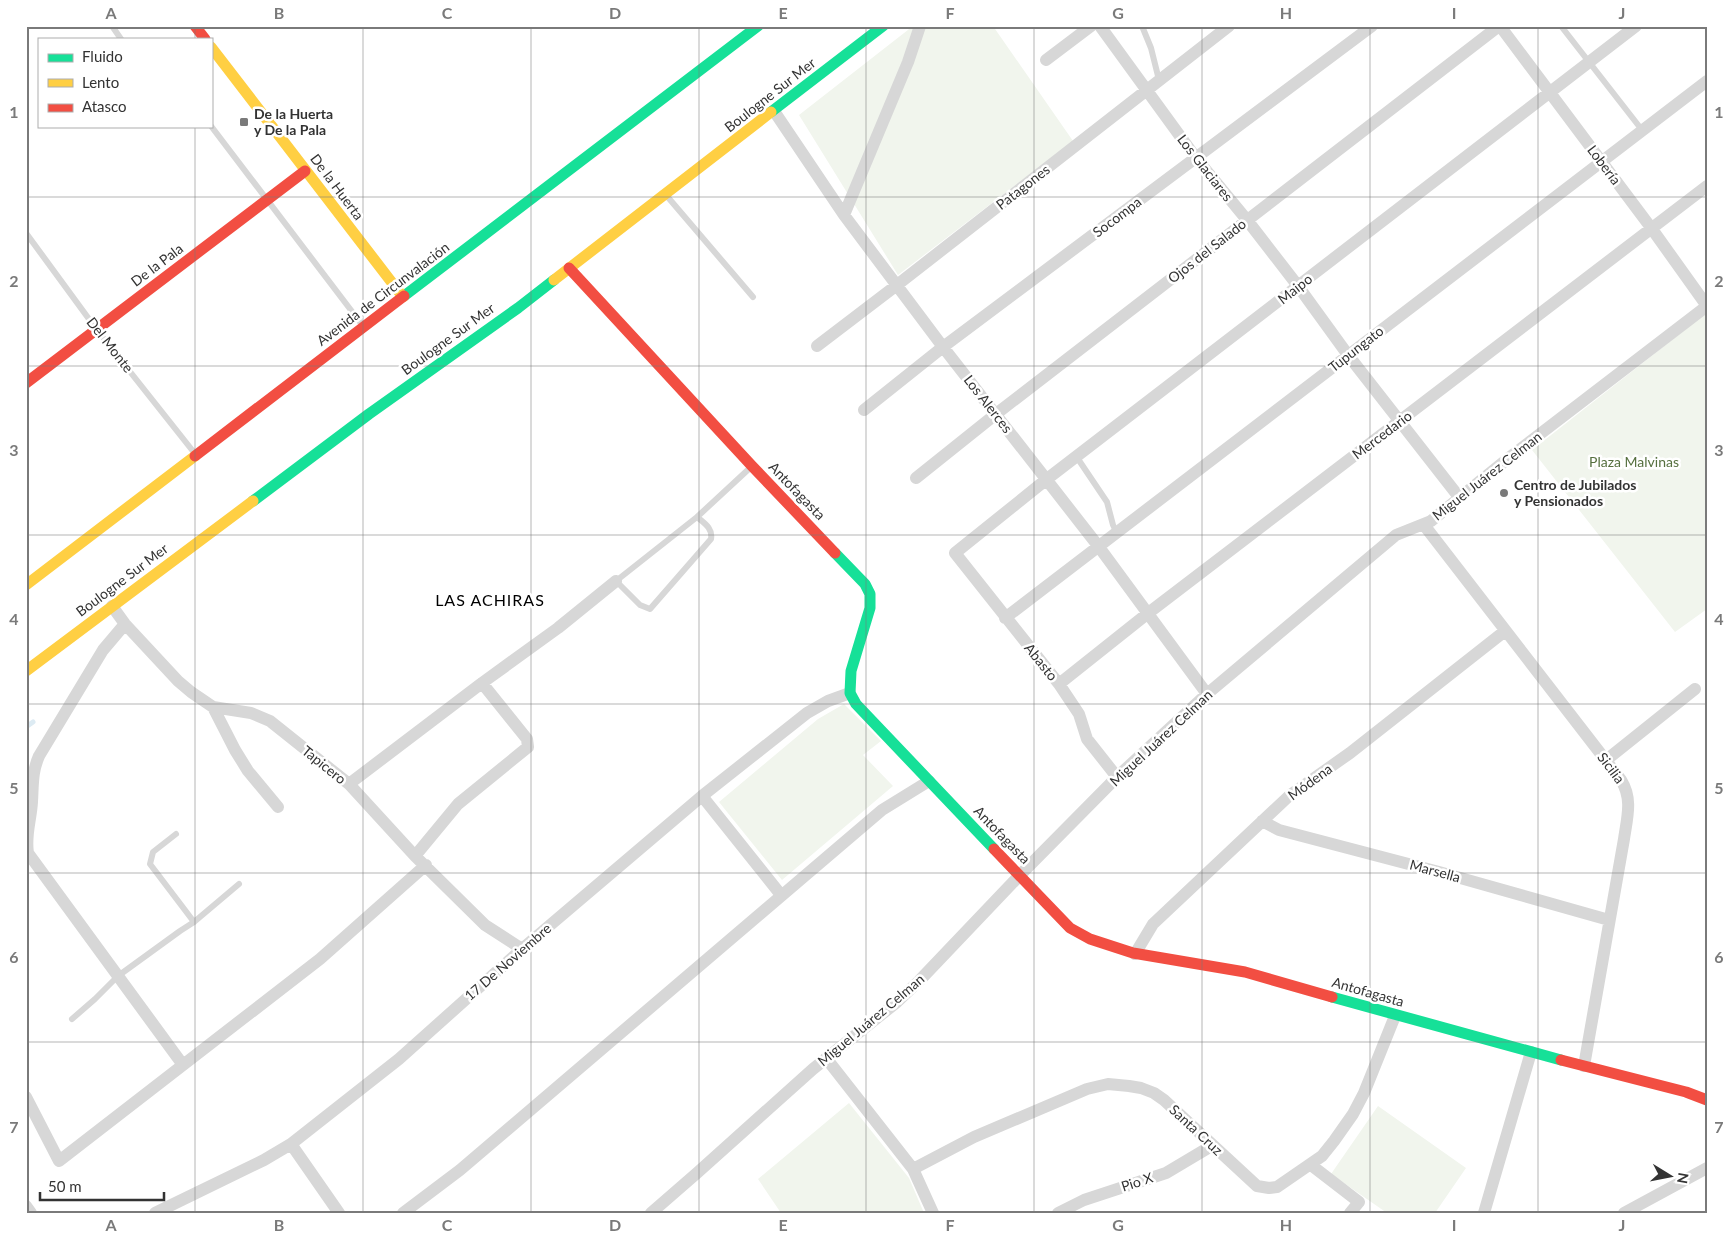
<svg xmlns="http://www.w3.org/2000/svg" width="1733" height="1239" font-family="Lato,sans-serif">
<rect width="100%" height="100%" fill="#fff"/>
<path fill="#f1f5ed" d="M 913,26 L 993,26 L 1073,141 L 898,275 L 799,115 Z
M 1705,314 L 1707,316 L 1707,609 L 1675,632 L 1532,450 Z
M 844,704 L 881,741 L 863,755 L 893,786 L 782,880 L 719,802 L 818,719 Z
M 849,1103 L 909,1178 L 924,1213 L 781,1213 L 758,1179 Z
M 1378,1106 L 1466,1168 L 1435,1213 L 1387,1213 L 1331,1174 Z"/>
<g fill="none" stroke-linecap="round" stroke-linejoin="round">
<path stroke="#ddebf3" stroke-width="5" d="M 26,727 L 33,722"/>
<path stroke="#d7d7d7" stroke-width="6" d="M 112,26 L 121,39
M 1142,26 L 1151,48 L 1159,80
M 1561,26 L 1642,130
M 211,126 L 363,326
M 666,195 L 753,297
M 26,233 L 97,330 L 196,455
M 1076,456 L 1107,502 L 1113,525 L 1117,533
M 697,517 C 704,523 713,528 711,539 L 650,609 L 640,605 L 616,581 L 697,517 L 751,467
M 176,834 L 153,852 L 150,864 L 194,922
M 72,1019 L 95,999 L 118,976 L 180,931 L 194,922 L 239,884"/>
<path stroke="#d7d7d7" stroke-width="12" d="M 1100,26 L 1196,158 L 1247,220 L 1298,286 L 1348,355 L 1459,497
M 1500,26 L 1652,229 L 1707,306
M 1046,60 L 1091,26
M 774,111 L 844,215 L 943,347 L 1099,547 L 1207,694
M 844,215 L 908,62 L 920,26
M 817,346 L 897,285 L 1229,26
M 864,410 L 943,347 L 1372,26
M 916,478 L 996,414 L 1499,26
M 1424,525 L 1621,780 C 1633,799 1627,818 1624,839 L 1584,1066
M 112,606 L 125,624 L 178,681 L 191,692 L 213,707 L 251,713 L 270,721 L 349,784 L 415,856 L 485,925 L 522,949
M 1005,618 L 1707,81
M 125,624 L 103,650 L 39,756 C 32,772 33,785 32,802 C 31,820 25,835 28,853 L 183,1065
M 1059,684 L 1147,614 L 1707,186
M 213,707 L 235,750 L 248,771 L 278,807
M 1605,761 L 1695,689
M 1117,777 L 1087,739 L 1079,714 L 1059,684 L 955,553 L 1047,479 L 1636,26
M 349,784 L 482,683 L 558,628 L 616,581
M 702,796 L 781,895
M 1262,821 L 1279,830 L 1439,872 L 1609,920
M 415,856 L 458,804 L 528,747 L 527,739 L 482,683
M 1135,954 L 1153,924 L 1289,796 L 1350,753 L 1505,631
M 826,1058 L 913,1169 L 933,1213
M 26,1097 L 59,1161 L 320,959 L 426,865
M 291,1144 L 339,1213
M 1311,1165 L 1359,1202 L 1350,1213
M 913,1169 L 974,1137 L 1087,1089 L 1108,1084 L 1129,1086 L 1141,1088 L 1154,1093 L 1164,1100 L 1257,1186 L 1269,1188 L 1277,1187 L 1322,1156 L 1334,1141 L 1353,1114 L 1364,1093 L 1395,1016
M 26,1206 L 31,1213
M 155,1213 L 264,1160 L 291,1144 L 399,1059 L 522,949 L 702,796 L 807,713 L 828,701 L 850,693
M 403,1213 L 460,1170 L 882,810 L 929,781
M 651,1213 L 697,1173 L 813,1069 L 897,1002 L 919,981 L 1020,875 L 1117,777 L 1207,694 L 1396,535 L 1431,521 L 1510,457 L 1707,306
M 1058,1213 L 1084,1200 L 1166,1173 L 1213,1145
M 1484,1213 L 1531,1052
M 1624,1213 L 1707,1168"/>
<path stroke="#16e098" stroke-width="11" d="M 771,112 L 883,26
M 404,296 L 758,26
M 253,501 L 369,414 L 518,308 L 554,280
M 835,553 L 865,584 L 870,594 L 870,608 L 851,671 L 850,693 L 856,704 L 994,849
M 1332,997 L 1561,1060"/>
<path stroke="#ffcf43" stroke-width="11" d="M 211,47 L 403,297
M 554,280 L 771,112
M 26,585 L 195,456
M 26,671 L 253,501"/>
<path stroke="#f24e42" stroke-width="11" d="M 195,26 L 205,39
M 569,268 L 752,466 L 835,553
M 26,383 L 305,171
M 195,456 L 404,296
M 994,849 L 1070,928 L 1090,939 L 1133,953 L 1245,972 L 1332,997
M 1561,1060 L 1686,1092 L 1707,1100"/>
</g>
<path fill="none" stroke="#7a7a7a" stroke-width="1" stroke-opacity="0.55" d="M 195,26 L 195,39M 363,26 L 363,1213M 531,26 L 531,1213M 699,26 L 699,1213M 866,26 L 866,1213M 1034,26 L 1034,1213M 1202,26 L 1202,1213M 1370,26 L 1370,1213M 1538,26 L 1538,1213M 195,126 L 195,1213M 26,197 L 1707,197M 26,366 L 1707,366M 26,535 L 1707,535M 26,704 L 1707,704M 26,873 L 1707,873M 26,1042 L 1707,1042"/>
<g fill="#7a7a7a" stroke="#fff" stroke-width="2">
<rect x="239" y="117" width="10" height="10" rx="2.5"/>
<circle cx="1504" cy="493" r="5"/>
</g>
<g text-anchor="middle" stroke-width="5" stroke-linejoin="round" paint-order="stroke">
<g font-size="14" fill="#333" stroke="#fff">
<text transform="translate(770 95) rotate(-38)" y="5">Boulogne Sur Mer</text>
<text transform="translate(1604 165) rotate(53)" y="5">Lobería</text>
<text transform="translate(1205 168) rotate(52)" y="5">Los Glaciares</text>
<text transform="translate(337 187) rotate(53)" y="5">De la Huerta</text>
<text transform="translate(1023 187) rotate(-38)" y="5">Patagones</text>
<text transform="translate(1117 217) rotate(-37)" y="5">Socompa</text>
<text transform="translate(1207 251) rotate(-38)" y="5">Ojos del Salado</text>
<text transform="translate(157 265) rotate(-37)" y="5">De la Pala</text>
<text transform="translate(1295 289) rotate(-38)" y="5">Maipo</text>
<text transform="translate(383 294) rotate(-37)" y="5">Avenida de Circunvalación</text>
<text transform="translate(448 339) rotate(-36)" y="5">Boulogne Sur Mer</text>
<text transform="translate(110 345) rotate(52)" y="5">Del Monte</text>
<text transform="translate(1356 349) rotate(-38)" y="5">Tupungato</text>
<text transform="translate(988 404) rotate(52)" y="5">Los Alerces</text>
<text transform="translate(1382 435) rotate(-37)" y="5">Mercedario</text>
<text transform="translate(1487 476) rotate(-38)" y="5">Miguel Juárez Celman</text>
<text transform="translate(797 491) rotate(46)" y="5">Antofagasta</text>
<text transform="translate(122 580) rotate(-37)" y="5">Boulogne Sur Mer</text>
<text transform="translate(1041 662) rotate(51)" y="5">Abasto</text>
<text transform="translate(1161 738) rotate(-43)" y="5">Miguel Juárez Celman</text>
<text transform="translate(324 765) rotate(39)" y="5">Tapicero</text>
<text transform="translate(1611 768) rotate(53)" y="5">Sicilia</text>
<text transform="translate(1310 782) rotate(-36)" y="5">Módena</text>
<text transform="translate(1002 835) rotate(46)" y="5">Antofagasta</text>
<text transform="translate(1435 871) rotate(15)" y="5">Marsella</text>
<text transform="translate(508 962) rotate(-41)" y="5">17 De Noviembre</text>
<text transform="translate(1368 992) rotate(16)" y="5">Antofagasta</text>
<text transform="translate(871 1020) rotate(-40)" y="5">Miguel Juárez Celman</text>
<text transform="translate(1196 1130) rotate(43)" y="5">Santa Cruz</text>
<text transform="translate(1137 1182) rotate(-18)" y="5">Pio X</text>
</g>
<g font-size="14" font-weight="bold" fill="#333" stroke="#fff" text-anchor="start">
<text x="254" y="119">De la Huerta<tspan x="254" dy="16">y De la Pala</tspan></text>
<text x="1514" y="490">Centro de Jubilados<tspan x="1514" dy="16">y Pensionados</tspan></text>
</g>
<g font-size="14" fill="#56703f" stroke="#fff">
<text x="1634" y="467">Plaza Malvinas</text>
</g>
<g font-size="16" letter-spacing="1" fill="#000" stroke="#fff">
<text x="490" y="606">LAS ACHIRAS</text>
</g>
</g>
<rect width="1733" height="1239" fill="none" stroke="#ffffff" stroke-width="55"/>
<rect x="38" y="38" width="175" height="90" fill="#ffffff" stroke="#adadad"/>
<rect x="48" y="54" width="25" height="8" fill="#16e098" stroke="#adadad"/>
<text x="82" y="62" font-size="15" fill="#333333">Fluido</text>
<rect x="48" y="79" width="25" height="8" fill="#ffcf43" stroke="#adadad"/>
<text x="82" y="88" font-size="15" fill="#333333">Lento</text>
<rect x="48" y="104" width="25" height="8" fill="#f24e42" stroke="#adadad"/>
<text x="82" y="112" font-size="15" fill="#333333">Atasco</text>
<g transform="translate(1670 1176) rotate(100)" stroke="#ffffff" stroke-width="4" paint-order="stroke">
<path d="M0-4L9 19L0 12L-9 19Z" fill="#333333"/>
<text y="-8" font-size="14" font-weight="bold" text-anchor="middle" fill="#333333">N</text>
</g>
<path d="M40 1192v8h124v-8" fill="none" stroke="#333333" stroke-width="2.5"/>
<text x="48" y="1192" font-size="15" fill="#333333" stroke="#ffffff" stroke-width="4" paint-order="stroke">50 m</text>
<rect x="28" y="28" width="1678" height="1184" fill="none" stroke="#7a7a7a" stroke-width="2"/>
<g font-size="16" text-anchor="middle" font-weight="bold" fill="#7a7a7a">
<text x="111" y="19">A</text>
<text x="279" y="19">B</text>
<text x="447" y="19">C</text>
<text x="615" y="19">D</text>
<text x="783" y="19">E</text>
<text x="950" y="19">F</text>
<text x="1118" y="19">G</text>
<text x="1286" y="19">H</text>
<text x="1454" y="19">I</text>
<text x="1622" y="19">J</text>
<text x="14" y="118">1</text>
<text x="1719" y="118">1</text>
<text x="14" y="287">2</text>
<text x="1719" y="287">2</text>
<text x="14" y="456">3</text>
<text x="1719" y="456">3</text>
<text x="14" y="625">4</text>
<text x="1719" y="625">4</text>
<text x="14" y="794">5</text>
<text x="1719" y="794">5</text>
<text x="14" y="963">6</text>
<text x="1719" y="963">6</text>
<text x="14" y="1133">7</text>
<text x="1719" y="1133">7</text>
<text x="111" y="1231">A</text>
<text x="279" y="1231">B</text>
<text x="447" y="1231">C</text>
<text x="615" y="1231">D</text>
<text x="783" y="1231">E</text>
<text x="950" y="1231">F</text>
<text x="1118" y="1231">G</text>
<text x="1286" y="1231">H</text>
<text x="1454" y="1231">I</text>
<text x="1622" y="1231">J</text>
</g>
</svg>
